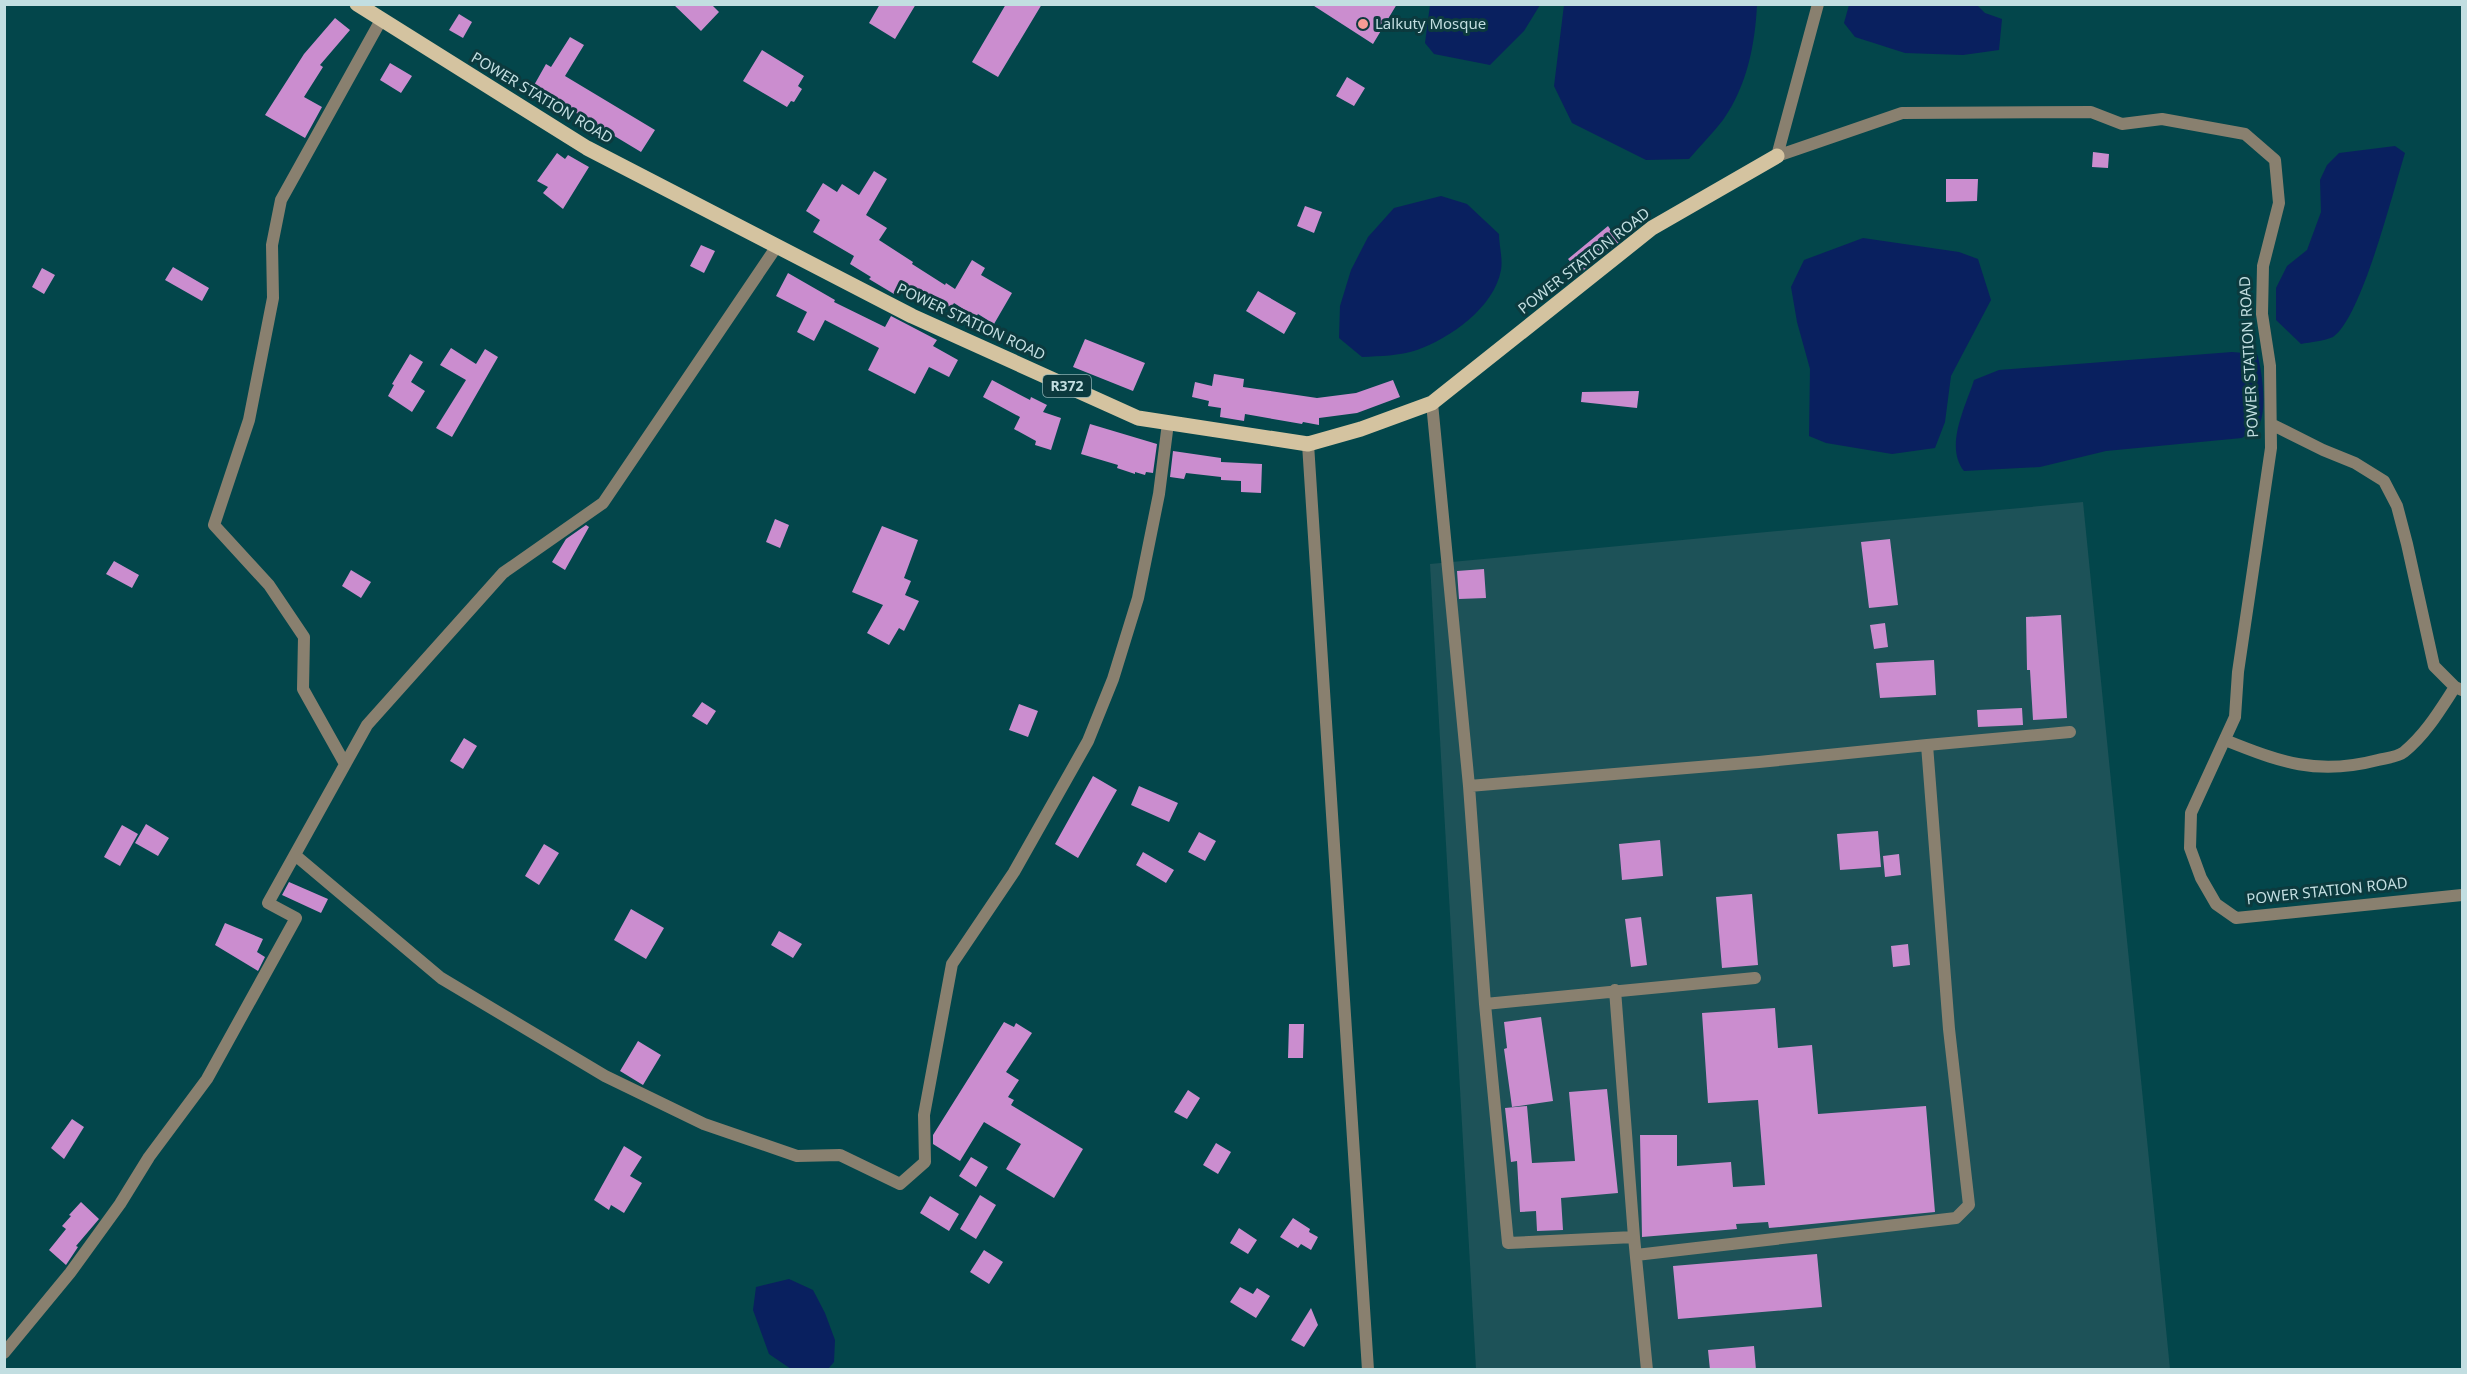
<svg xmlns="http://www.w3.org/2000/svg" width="2467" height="1374" font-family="'Noto Sans',sans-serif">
<rect width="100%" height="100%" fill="#03464b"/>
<path fill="#1d5258" d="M 2083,502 L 2170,1369 L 1476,1369 L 1430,564 Z"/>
<path fill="#09205f" d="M 1430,5 L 1430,4 L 1540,5 L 1524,31 L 1490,65 L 1434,54 L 1425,43 Z
M 1564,5 L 1757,5 C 1755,45 1747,86 1723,120 C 1713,133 1700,146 1689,159 L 1646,160 L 1572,123 L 1554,86 Z
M 1849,5 L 1977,5 L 1985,13 L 2002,19 L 1999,50 L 1963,55 L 1905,53 L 1855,37 L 1844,23 Z
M 2395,146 L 2405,153 C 2393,191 2362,317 2333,337 C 2325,341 2310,342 2301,344 L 2276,320 L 2276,288 L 2287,266 L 2307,250 L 2321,212 L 2320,180 L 2327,165 L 2339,153 Z
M 1441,196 L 1467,204 L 1499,234 C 1499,245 1503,259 1501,270 C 1494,308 1450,338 1417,350 C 1399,356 1380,356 1362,357 L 1339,338 L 1340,306 L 1351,270 L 1368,237 L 1394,208 Z
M 1863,238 L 1959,252 L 1978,259 L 1991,300 L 1951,376 L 1945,422 L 1935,448 L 1892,454 L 1826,443 L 1809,436 L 1810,369 L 1797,322 L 1791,287 L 1804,260 Z
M 2232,352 L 2257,354 C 2262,369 2268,413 2258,426 C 2254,430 2247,434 2242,438 L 2106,451 L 2040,467 L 1964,471 C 1944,446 1966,406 1974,380 L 1999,370 Z
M 789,1279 L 813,1290 L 825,1313 L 835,1340 L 834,1362 L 828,1369 L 791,1369 L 769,1354 L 753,1310 L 756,1287 Z"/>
<path fill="#cb8dcf" d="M 673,4 L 711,4 L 719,12 L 701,31 Z
M 880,4 L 916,4 L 895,39 L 869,23 Z
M 1006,4 L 1042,4 L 998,77 L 972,62 Z
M 1311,4 L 1397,4 L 1373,44 Z
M 459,14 L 472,22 L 463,38 L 449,30 Z
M 335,18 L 350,30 L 320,65 L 323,67 L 304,97 L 322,107 L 305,138 L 265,115 L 304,54 Z
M 570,37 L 584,45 L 565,76 L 655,130 L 641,152 L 533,87 L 546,64 L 551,67 Z
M 762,50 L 804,76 L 798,86 L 802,89 L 794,102 L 791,101 L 787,107 L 743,81 Z
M 390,63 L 412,76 L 401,93 L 380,80 Z
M 1347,77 L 1365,88 L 1354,106 L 1336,96 Z
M 2093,152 L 2109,154 L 2108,168 L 2092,167 Z
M 557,153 L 565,159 L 568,155 L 589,167 L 563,209 L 543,193 L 548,187 L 537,181 Z
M 874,171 L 887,179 L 866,215 L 887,228 L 879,240 L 913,262 L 912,264 L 945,285 L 946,283 L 955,289 L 972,260 L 985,268 L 981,275 L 1012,293 L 994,324 L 978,314 L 976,317 L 954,303 L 951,308 L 934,297 L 930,303 L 900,285 L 894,294 L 869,279 L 871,277 L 850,264 L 854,256 L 813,232 L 820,220 L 806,211 L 823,183 L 837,192 L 842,184 L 859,195 Z
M 1946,179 L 1978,179 L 1977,201 L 1946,202 Z
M 1305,206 L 1322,212 L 1314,233 L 1297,226 Z
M 1608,226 L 1619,242 L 1580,273 L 1568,259 Z
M 701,245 L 715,251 L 704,273 L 690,266 Z
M 173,267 L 209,288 L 202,301 L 165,280 Z
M 42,268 L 55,275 L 44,294 L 32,287 Z
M 788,273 L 835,300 L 834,302 L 885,327 L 891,316 L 937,340 L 933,346 L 958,360 L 949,377 L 929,367 L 915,394 L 868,370 L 879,348 L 825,320 L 814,341 L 797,332 L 807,312 L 776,296 Z
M 1258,291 L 1296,313 L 1284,334 L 1246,311 Z
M 1085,339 L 1145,363 L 1133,391 L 1073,367 Z
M 451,348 L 476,364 L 485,349 L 498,357 L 452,437 L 436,428 L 466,380 L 440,365 Z
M 410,354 L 423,362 L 411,382 L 425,391 L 412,412 L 388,396 L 394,385 L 392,384 Z
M 1214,374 L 1244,379 L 1243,387 L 1317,398 L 1356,393 L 1393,380 L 1400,397 L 1357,413 L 1319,418 L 1319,425 L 1303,422 L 1302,424 L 1245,414 L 1244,421 L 1220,417 L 1221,408 L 1208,406 L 1209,401 L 1192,397 L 1195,382 L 1212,386 Z
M 992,380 L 1030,400 L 1031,397 L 1047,405 L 1043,412 L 1061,418 L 1051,450 L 1035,445 L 1036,441 L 1014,429 L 1020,417 L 983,397 Z
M 1639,391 L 1637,408 L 1581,402 L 1582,392 Z
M 1090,424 L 1157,444 L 1153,473 L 1146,472 L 1145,475 L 1135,472 L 1135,474 L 1117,468 L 1118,465 L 1081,454 Z
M 1173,451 L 1221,458 L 1221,462 L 1262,464 L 1261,493 L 1241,492 L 1241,481 L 1221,480 L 1221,477 L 1186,473 L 1184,479 L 1170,477 Z
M 775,519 L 789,525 L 780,548 L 766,542 Z
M 586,525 L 589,527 L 565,570 L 552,562 L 566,539 Z
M 882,526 L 918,540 L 904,578 L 911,581 L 905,595 L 919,601 L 904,631 L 899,628 L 889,645 L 867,633 L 883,605 L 852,592 Z
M 1890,539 L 1898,605 L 1869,608 L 1861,542 Z
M 114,561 L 139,575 L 132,588 L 106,574 Z
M 1484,569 L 1486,598 L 1459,599 L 1457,571 Z
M 351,570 L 371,582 L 361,598 L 342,586 Z
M 2061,615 L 2067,718 L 2033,720 L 2030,670 L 2027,670 L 2026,617 Z
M 1885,623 L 1888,647 L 1874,649 L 1870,625 Z
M 1934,660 L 1936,695 L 1880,698 L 1876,663 Z
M 702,702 L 716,711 L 707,725 L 692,716 Z
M 1019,704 L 1038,711 L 1028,737 L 1009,730 Z
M 2022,708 L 2023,725 L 1978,727 L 1977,710 Z
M 464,738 L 477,746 L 463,769 L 450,761 Z
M 1093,776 L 1117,790 L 1078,858 L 1055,844 Z
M 1139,786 L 1178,803 L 1169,822 L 1131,805 Z
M 146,824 L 169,838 L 158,856 L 135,843 Z
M 122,825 L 138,834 L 120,866 L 104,857 Z
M 1878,831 L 1881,867 L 1840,870 L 1837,834 Z
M 1199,832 L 1216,841 L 1205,861 L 1188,852 Z
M 1660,840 L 1663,876 L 1622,880 L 1619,844 Z
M 544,844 L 559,853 L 539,885 L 525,876 Z
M 1143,852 L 1174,870 L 1166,883 L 1136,865 Z
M 1899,854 L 1901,875 L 1885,877 L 1883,856 Z
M 289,882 L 328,899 L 321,913 L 282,895 Z
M 1752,894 L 1758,965 L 1722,968 L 1716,897 Z
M 631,909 L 664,928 L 646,959 L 614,940 Z
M 1641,917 L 1647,965 L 1631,967 L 1625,919 Z
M 225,923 L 263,939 L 257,952 L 265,957 L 258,971 L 215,945 Z
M 779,931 L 802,944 L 793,958 L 771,945 Z
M 1908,944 L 1910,965 L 1893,967 L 1891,946 Z
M 1775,1008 L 1778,1048 L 1812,1045 L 1818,1114 L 1926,1106 L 1935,1212 L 1769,1228 L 1768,1222 L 1736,1224 L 1737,1229 L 1642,1237 L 1640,1135 L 1677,1135 L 1677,1166 L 1731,1162 L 1733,1187 L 1765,1185 L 1758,1100 L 1708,1103 L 1702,1013 Z
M 1541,1017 L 1553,1101 L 1512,1107 L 1504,1049 L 1507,1048 L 1504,1022 Z
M 1004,1022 L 1014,1027 L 1016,1023 L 1032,1033 L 1006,1072 L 1019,1080 L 1008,1097 L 1014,1100 L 1011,1105 L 1083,1149 L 1054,1198 L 1006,1169 L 1021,1144 L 984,1122 L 960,1161 L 933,1144 L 933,1135 Z
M 1289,1024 L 1304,1024 L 1303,1058 L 1288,1058 Z
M 638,1041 L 661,1055 L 643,1085 L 620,1071 Z
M 1607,1089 L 1618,1193 L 1561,1198 L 1563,1230 L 1537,1231 L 1536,1211 L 1520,1212 L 1517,1161 L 1511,1162 L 1505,1108 L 1527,1106 L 1532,1163 L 1575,1161 L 1569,1092 Z
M 1188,1090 L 1200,1098 L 1187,1119 L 1174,1112 Z
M 72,1119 L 84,1127 L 64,1159 L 51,1148 Z
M 1216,1143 L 1231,1152 L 1218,1174 L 1203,1165 Z
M 624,1146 L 642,1157 L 630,1176 L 642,1183 L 624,1213 L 611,1205 L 609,1210 L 594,1200 Z
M 971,1157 L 988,1167 L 976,1187 L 959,1176 Z
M 980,1195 L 996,1205 L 976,1239 L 960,1229 Z
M 930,1196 L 959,1214 L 949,1231 L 920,1213 Z
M 81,1202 L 99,1219 L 76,1246 L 78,1247 L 66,1265 L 49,1250 L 66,1229 L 62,1226 L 71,1216 L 69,1215 Z
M 1293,1218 L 1310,1229 L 1309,1232 L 1318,1237 L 1311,1250 L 1301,1244 L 1298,1248 L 1280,1237 Z
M 1239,1228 L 1257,1240 L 1248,1254 L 1230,1243 Z
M 984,1250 L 1003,1262 L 989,1284 L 970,1272 Z
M 1817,1254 L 1822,1307 L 1678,1319 L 1673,1266 Z
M 1240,1287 L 1253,1294 L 1257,1288 L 1270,1296 L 1256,1318 L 1230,1302 Z
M 1311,1308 L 1318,1325 L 1304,1347 L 1291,1340 Z
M 1754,1346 L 1756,1370 L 1710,1370 L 1708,1350 Z"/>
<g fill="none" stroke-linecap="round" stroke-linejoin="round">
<path stroke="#89806f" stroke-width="12" d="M 1432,403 L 1469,786 L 1485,1004 L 1508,1243 L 1634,1237 L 1647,1370
M 1927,745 L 2070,732
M 1469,786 L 1759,762 L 1927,745 L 1949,1029 L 1969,1205 L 1956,1218 L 1636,1255
M 1615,990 L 1634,1237
M 1485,1004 L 1755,978"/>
<path stroke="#89806f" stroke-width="12" d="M 1777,156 L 1902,113 L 2091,112 L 2122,124 L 2162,119 L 2245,134 L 2275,160 L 2279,203 L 2263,266 L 2262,314 L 2270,366 L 2271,448 L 2238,672 L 2235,717 L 2191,813 L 2190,848 L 2201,878 L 2216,904 L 2236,918 L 2462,895
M 1777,156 L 1818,4
M 2271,424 L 2323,450 L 2355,463 L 2384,481 L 2397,506 L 2407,544 L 2434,666 L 2455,687 L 2462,690
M 1308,444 L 1368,1370
M 2225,740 C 2280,762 2317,776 2378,760 C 2386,758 2398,757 2404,752 C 2426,734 2440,710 2455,687
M 345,764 L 303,689 L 304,637 L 269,585 L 214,525 L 249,420 L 273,298 L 272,245 L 281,200 L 381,20
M 295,855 L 441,978 L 605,1076 L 704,1124 L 797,1156 L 840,1155 L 900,1184 L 925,1162 L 924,1115 L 952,964 L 1014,872 L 1088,741 L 1113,679 L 1138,598 L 1159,494 L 1168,423
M 4,1353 L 70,1273 L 120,1204 L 149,1157 L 207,1079 L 296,918 L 268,903 L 367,725 L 503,573 L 603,503 L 777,246"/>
<path stroke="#d4c3a0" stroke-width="15" d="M 357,4 L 587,148 L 912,316 L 1138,418 L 1308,444 L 1361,429 L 1432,403 L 1652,228 L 1777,156"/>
</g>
<circle fill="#f59c95" stroke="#0c3a3e" stroke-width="2" cx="1363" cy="24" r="6"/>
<g text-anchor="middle" stroke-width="6" stroke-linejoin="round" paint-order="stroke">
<rect fill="#0c3a3e" stroke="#8badb0" stroke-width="1.5" x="1043" y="375" width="48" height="22" rx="4.5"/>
<g font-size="14" font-weight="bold" fill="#c2dee1">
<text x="1067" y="391">R372</text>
</g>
<g font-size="15" fill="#c2dee1" stroke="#0c3a3e" text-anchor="start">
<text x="1375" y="29">Lalkuty Mosque</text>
</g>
<g font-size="15" fill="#c2dee1" stroke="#0c3a3e">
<text transform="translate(542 98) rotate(31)" y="5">POWER STATION ROAD</text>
<text transform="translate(1584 261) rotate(-38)" y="5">POWER STATION ROAD</text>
<text transform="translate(971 322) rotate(25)" y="5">POWER STATION ROAD</text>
<text transform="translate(2249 357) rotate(-93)" y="5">POWER STATION ROAD</text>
<text transform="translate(2327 891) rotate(-6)" y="5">POWER STATION ROAD</text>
</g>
</g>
<rect width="2467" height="1374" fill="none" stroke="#c2dee1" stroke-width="12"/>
</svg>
